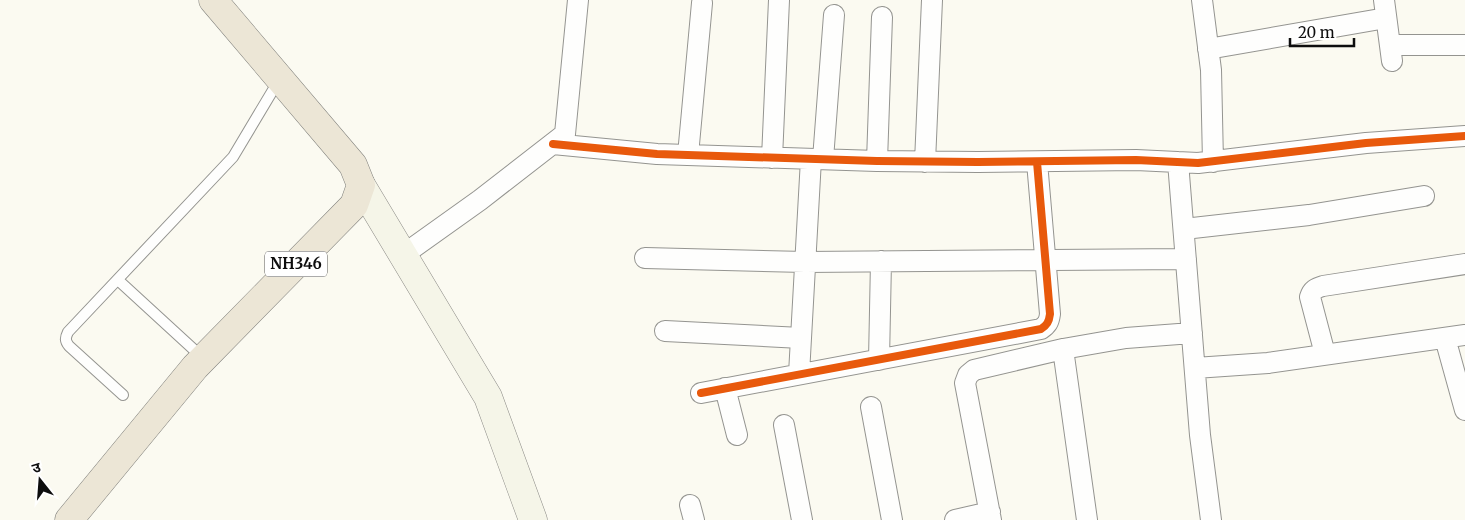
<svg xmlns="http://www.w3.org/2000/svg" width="1465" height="520" font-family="Merriweather,'Noto Sans Devanagari',serif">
<rect width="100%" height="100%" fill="#fbfaf1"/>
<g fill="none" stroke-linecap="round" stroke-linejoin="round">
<g stroke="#949490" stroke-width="12">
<path id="service" d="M 118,280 L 203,358
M 123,395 L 69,346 C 65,341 65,338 68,332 L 233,157 L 279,80"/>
</g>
<g stroke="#949490" stroke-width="22">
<path id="minor" d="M 1202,0 L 1211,70 L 1213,162
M 1384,0 L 1392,61
M 1391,45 L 1465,45
M 1208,49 L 1386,18
M 553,144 L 657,154 L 877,161 L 978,162 L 1136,160 L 1198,163 L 1366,143 L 1465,136
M 688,155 L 702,3
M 772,158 L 779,0
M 823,159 L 834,15
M 877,161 L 882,17
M 925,162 L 932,0
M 1178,162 L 1200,435 L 1211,520
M 1184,229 L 1309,215 L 1424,196
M 403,255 L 480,200 L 565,134 L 578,0
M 645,258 L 805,262 L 1186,259
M 665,331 L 801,338
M 1445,338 L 1465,410
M 1063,349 L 1087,520
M 1325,354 L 1310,297 C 1312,290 1316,288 1323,286 L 1465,264
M 879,360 L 881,261
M 1195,368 L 1268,363 L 1465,335
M 799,374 L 811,159
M 725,388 L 737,435
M 701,393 L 1041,329 C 1047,325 1049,322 1050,314 L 1037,162
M 871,407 L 892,520
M 784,425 L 802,520
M 690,505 L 694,520
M 955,520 L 990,512
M 991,520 L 965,383 L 968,375 L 974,370 L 1063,349 L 1126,338 L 1192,333"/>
</g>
<g stroke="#8b8a86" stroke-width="29">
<path id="secondary" d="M 361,185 L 488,397 L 533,520"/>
</g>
<g stroke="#81817d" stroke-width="29">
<path id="trunk" d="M 69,520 L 195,367 L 354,205 L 361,185 L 353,165 L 213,0"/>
</g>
<use href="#service" stroke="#fefefd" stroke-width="10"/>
<use href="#minor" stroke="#fefefd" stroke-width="20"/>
<use href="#secondary" stroke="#f5f5e8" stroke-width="28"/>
<use href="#trunk" stroke="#ece6d6" stroke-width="28"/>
<g stroke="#fff" stroke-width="11">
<path id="cycleway" d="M 553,144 L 657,154 L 877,161 L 978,162 L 1136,160 L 1198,163 L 1366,143 L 1465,136
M 701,393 L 1041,329 C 1047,325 1049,322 1050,314 L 1037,162"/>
</g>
<use href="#cycleway" stroke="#e8590c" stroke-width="8"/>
</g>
<g text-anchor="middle" stroke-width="5" stroke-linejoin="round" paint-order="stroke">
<rect fill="#fff" stroke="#565656" stroke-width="1" x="265" y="251.5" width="62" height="25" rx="4"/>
<g font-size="15" font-weight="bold" fill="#0d0d0d">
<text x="296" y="269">NH346</text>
</g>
</g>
<g transform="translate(40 480) rotate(343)" stroke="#ffffff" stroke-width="4" paint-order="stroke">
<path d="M0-4L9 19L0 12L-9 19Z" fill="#0d0d0d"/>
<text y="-8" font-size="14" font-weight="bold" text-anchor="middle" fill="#0d0d0d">उ</text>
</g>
<path d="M1290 38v8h64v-8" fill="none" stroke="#0d0d0d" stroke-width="2.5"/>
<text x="1298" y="38" font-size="15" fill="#0d0d0d" stroke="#ffffff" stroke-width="4" paint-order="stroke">20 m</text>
</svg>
